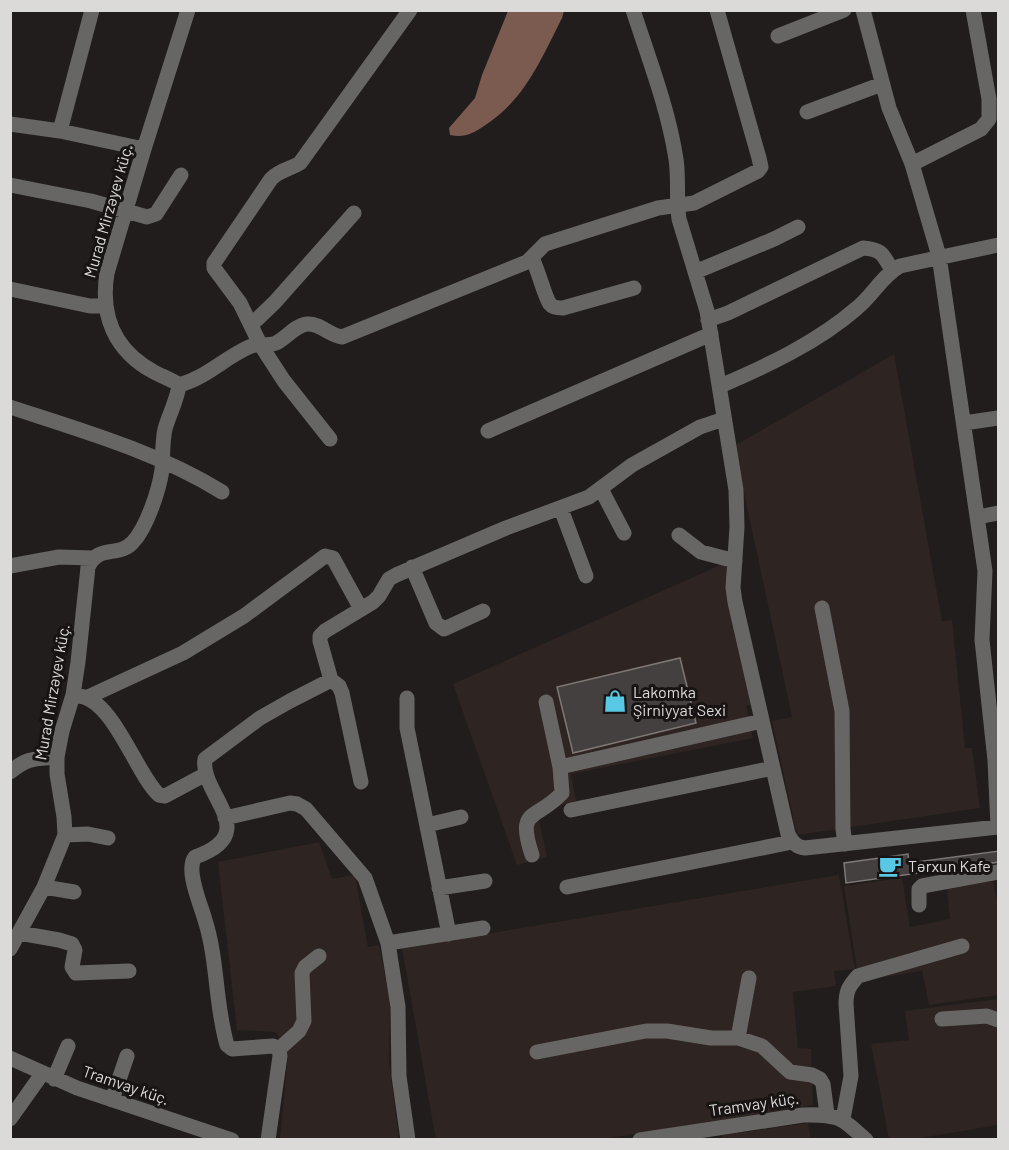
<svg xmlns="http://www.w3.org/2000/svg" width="1009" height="1150" font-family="Barlow,sans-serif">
<rect width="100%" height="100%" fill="#211d1c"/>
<path fill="#2e2421" d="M 894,354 L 942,621 L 952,620 L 965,748 L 972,748 L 980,808 L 797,835 L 772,721 L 792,717 L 734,446 Z
M 725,563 L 753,704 L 746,706 L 753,738 L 571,774 L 576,801 L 554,807 L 539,820 L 547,857 L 517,865 L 453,684 Z
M 319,842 L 332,879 L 355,875 L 368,947 L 379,945 L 390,1001 L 389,1063 L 399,1139 L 280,1139 L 288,1054 L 276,1032 L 237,1030 L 218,862 Z
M 839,875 L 855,969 L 834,971 L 836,986 L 793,992 L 798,1048 L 811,1049 L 813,1105 L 603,1139 L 436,1140 L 402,948 Z
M 902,878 L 910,927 L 950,919 L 947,888 L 993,881 L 998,906 L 998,995 L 929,1005 L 922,971 L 865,980 L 858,976 L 844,886 Z
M 998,999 L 998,1125 L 915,1139 L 889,1139 L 871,1044 L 909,1040 L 905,1011 Z
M 808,1123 L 811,1139 L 723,1139 L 722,1135 Z"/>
<path fill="#7b5a50" d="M 508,11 L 564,11 L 562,18 C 541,59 525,100 484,126 C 472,134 464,138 450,135 L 449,128 L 475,98 L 482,75 Z"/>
<path fill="#44403f" stroke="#7d7876" stroke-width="1.5" d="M 680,658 L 696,723 L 573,753 L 557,687 Z
M 999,851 L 999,862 L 846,883 L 844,863 L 908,854 L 909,863 Z"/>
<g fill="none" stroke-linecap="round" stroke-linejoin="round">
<path stroke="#686665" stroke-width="15" d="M 633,10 C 649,59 668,108 676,159 C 679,179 676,199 679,219 L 707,311 L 736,490 L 737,527 L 733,588 L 735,602 L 788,834 C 792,842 796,847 805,848 L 998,827
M 863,10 L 889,108 L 912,164 L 939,256 L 985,571 L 982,640 L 995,760 L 998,827
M 778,36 L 844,10
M 807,112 L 882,84
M 10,124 L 60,131 L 144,149
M 60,131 L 92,10
M 912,164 L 981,129 L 989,119 L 989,99 L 973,10
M 10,185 L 91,201 L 147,217 L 156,214 L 181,175
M 532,258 C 538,269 545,298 550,304 C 553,308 559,308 563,308 L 634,288
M 695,272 L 774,239 L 798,227
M 10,289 L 90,306 L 105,306
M 708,320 L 728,313 L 863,248 C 882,249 883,255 892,270
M 251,325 L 275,302 L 354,213
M 179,385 C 206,378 224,358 249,347 C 258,342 267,347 276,343 C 286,338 296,325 307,324 C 320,323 329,335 342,337 L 527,262 L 545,244 L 658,208 L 694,203 L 758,171 L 761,167 L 759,158 L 717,10
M 720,386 C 767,366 818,342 857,308 C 873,295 882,276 900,266 L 998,245
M 10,407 C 83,431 157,452 222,492
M 964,423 L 998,418
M 488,431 L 711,334
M 330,439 L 284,381 L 260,344 L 240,303 L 214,268 L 214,263 L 271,179 C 281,169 289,170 300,163 L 410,10
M 601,489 L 624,533
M 561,509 L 586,576
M 978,517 L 998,513
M 679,535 L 701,552 L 735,561
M 10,566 L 59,557 L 92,558
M 412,567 L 436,623 L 444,629 L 483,611
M 822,608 L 842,711 L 843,829 L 845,844
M 331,680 L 339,686 L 342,693 L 361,782
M 79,696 C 114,700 136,774 159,795 L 165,796 L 206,774
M 88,697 L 183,653 L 244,616 L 325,556 L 333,558 L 361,609
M 407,698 L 407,728 L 449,934
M 560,767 L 762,721
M 10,772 C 28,757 35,759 57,757
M 571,810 L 773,768
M 225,818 L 290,803 L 297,804 L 306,809 L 365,878 L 388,943 L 398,1007 L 399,1076 L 408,1140
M 427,825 L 461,817
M 65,835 L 88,834 L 108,838
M 532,855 C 516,807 536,821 562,793 L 560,767 L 546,702
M 44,887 L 74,892
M 567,887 L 792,842
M 439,888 L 485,881
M 919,905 L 919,889 L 922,886 L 998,872
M 19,933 L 59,940 L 72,944 L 75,950 L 72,967 L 76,973 L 129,971
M 388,943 L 483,928
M 10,949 L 44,887 L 65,835 L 64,817 L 57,774 L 57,757 L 62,731 L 73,695 L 78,662 L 88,567 C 98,544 119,558 133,542 C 147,527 159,490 162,470 C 163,456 162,443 165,429 C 169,414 177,401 179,385 C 171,379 163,377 154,372 C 115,351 100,316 107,273 L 144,149 L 188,10
M 942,1019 L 987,1016 L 998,1020
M 738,1038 L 749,978
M 279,1049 L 299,1031 L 304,1021 L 302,973 L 305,967 L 319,956
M 537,1052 L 646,1031 L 667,1031 L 711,1038 L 738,1038 L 762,1046 L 790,1072 L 812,1075 L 820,1079 L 823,1084 L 827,1114
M 10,1058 L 77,1088 L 232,1140
M 54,1079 L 68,1046
M 112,1100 L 127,1056
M 10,1119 L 42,1074
M 843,1119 L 851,1076 L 846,1004 C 846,991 849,986 858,976 L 962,946
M 268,1140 L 280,1056 L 279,1049 L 273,1046 L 232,1049 L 227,1045 C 215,1004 218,961 205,920 C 201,905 185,870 195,857 C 264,833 199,794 205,759 L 260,718 L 290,701 L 331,680 L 320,641 L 320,636 L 325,631 L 373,602 L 379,596 L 389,579 L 396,575 L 506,528 L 589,497 L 632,465 L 700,427 L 724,419
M 640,1140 L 803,1115 C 838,1114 841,1117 866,1140"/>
</g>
<defs>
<g id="shop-bare" transform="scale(1.8)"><path d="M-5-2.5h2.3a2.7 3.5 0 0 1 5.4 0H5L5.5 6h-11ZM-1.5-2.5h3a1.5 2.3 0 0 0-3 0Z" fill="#59c8e4" stroke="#171413" stroke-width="2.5" paint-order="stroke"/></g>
<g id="cafe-bare" transform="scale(1.8)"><path d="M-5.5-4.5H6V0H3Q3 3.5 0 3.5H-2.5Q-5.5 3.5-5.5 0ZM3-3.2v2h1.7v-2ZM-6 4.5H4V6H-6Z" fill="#59c8e4" stroke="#171413" stroke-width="2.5" paint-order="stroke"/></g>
</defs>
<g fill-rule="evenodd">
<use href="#shop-bare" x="615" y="701"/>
<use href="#cafe-bare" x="890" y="866"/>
</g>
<g text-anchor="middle" stroke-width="6" stroke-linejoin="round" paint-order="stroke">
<g font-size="16" fill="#dcdad9" stroke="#171413">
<text transform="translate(108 211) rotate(-74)" y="6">Murad Mirzəyev küç.</text>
<text transform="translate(52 692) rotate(-80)" y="6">Murad Mirzəyev küç.</text>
<text transform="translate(126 1085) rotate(19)" y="6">Tramvay küç.</text>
<text transform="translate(754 1104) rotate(-8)" y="6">Tramvay küç.</text>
</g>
<g font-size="16" fill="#dcdad9" stroke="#171413" text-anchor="start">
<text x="633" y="698">Lakomka<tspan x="633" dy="18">Şirniyyat Sexi</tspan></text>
<text x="908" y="872">Tərxun Kafe</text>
</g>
</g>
<rect width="1009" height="1150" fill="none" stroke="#dcdad9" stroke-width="24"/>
</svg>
